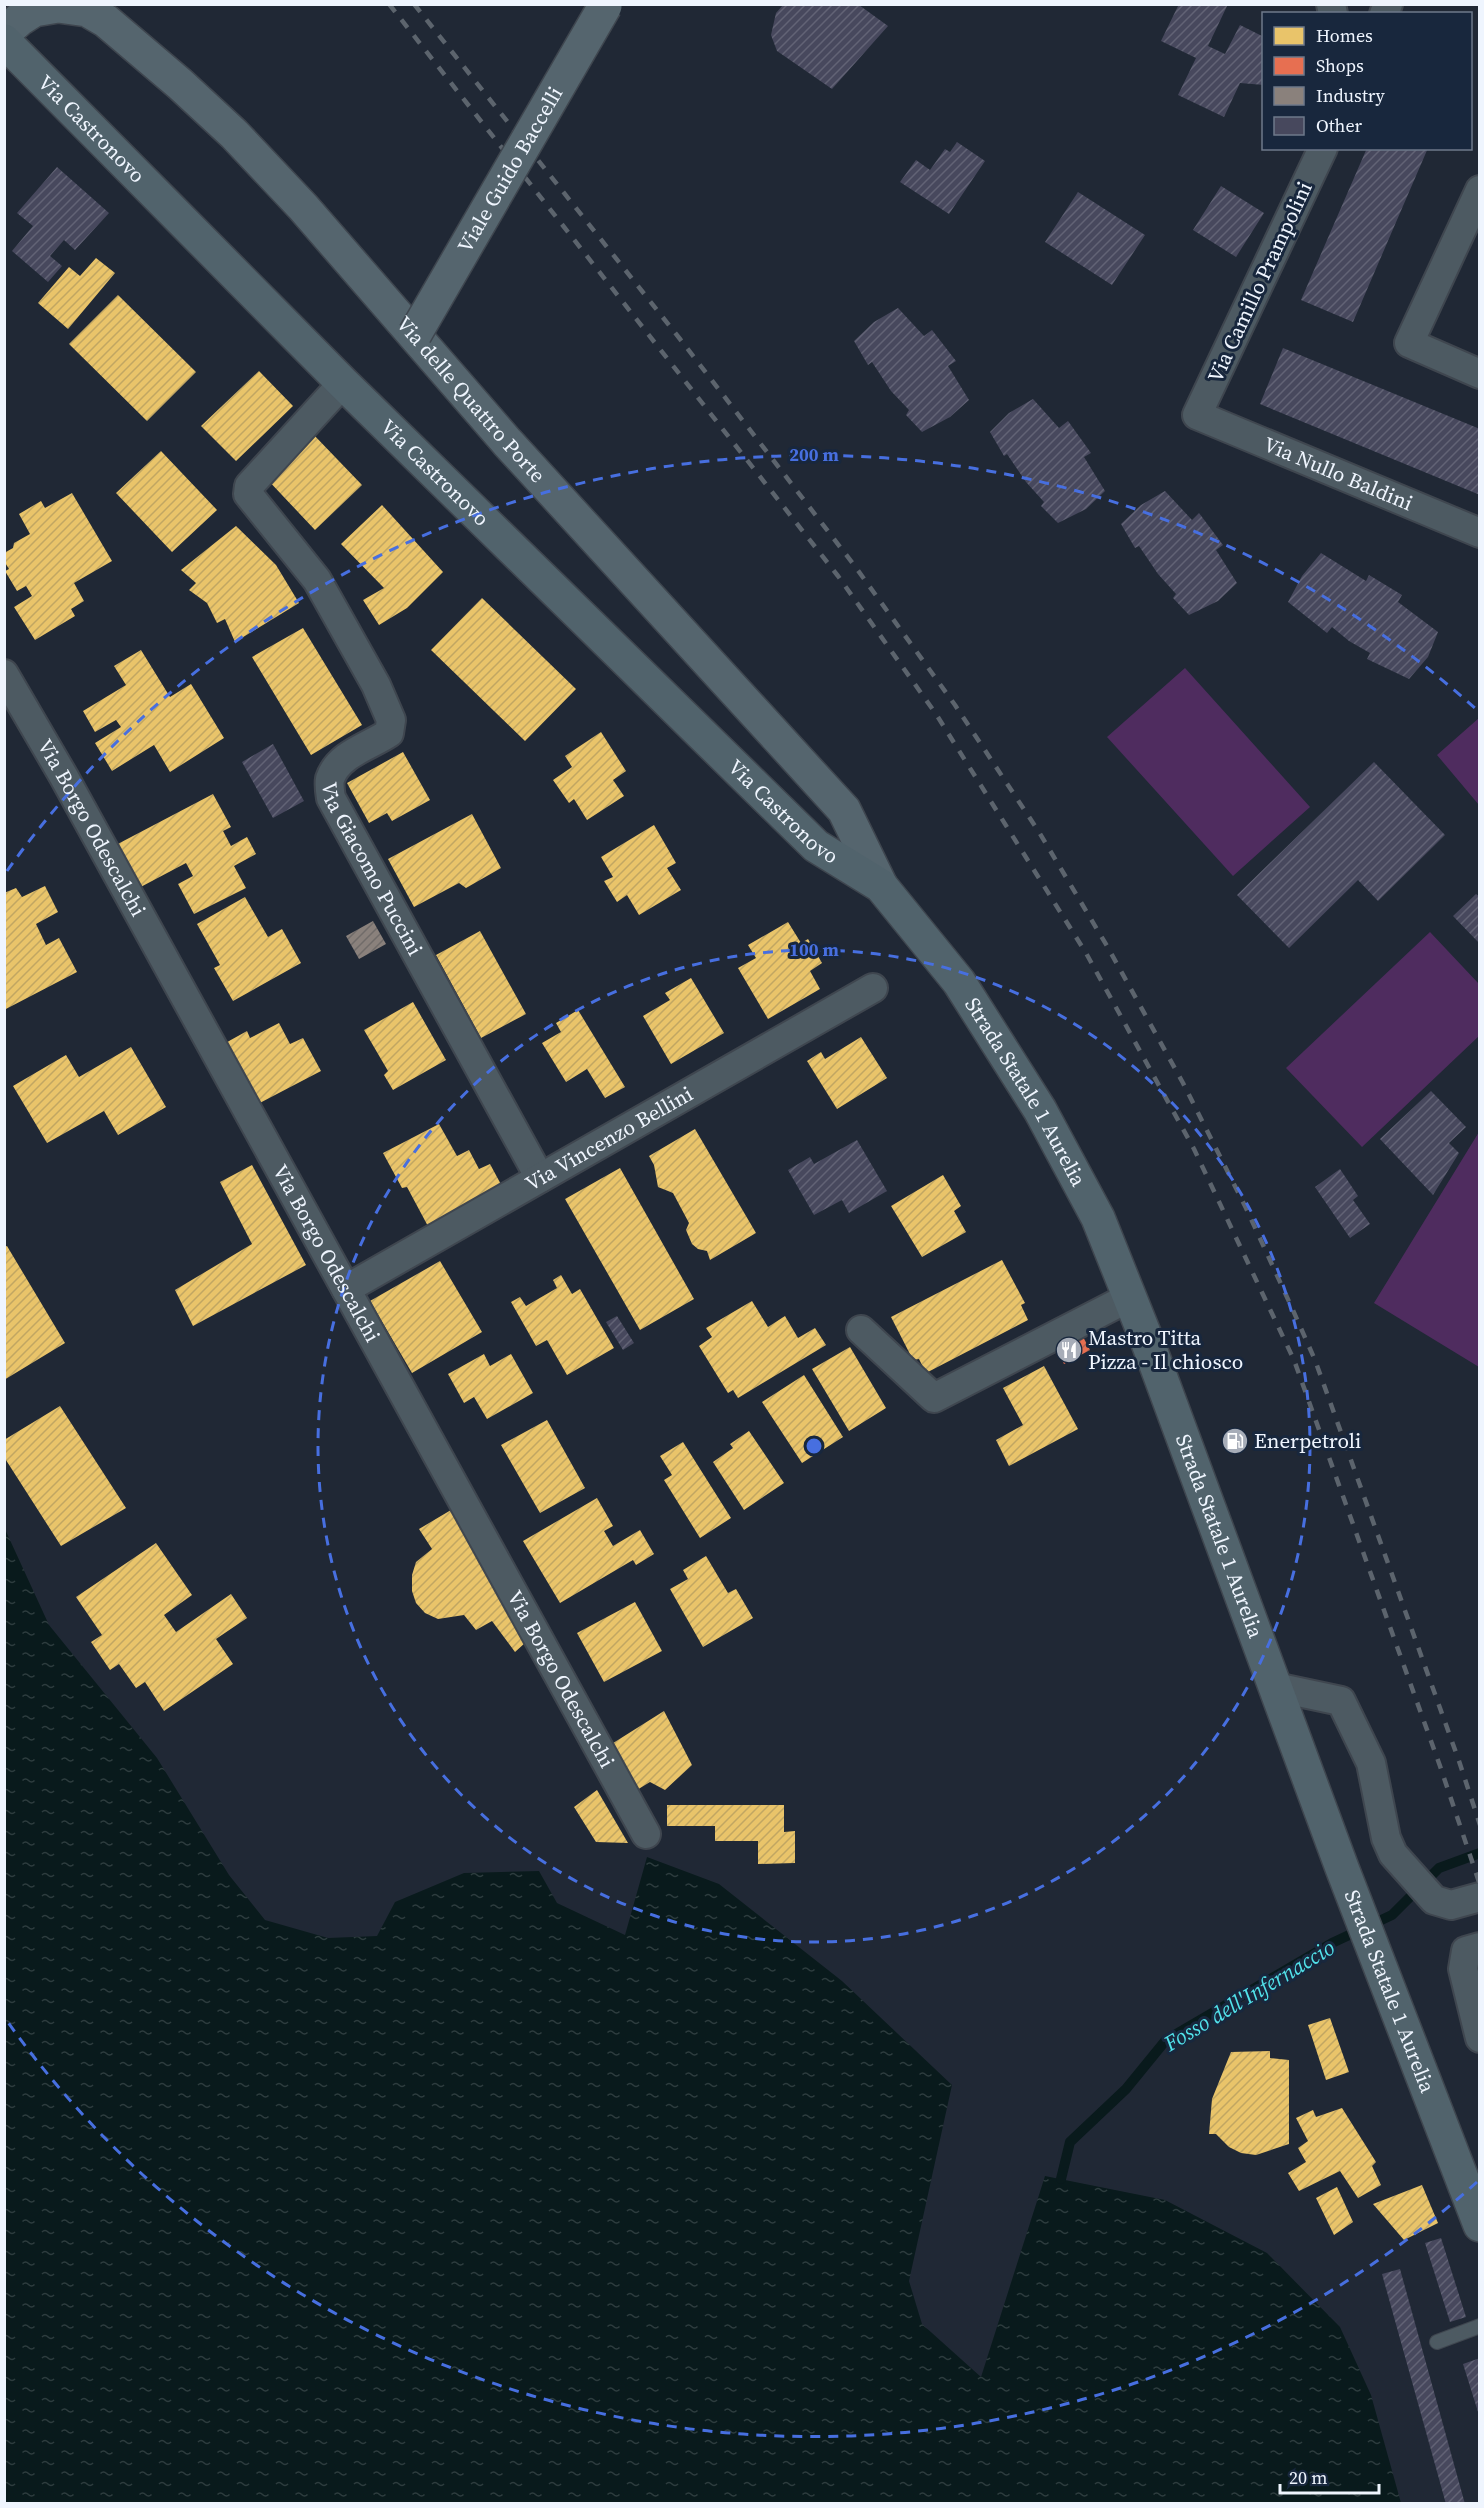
<svg xmlns="http://www.w3.org/2000/svg" width="1484" height="2508" font-family="'Source Serif 4',serif">
<defs>
<pattern id="water-ripples" width="26" height="14" patternUnits="userSpaceOnUse" patternTransform="scale(1.5)"><rect width="26" height="14" fill="#091a1c"/><path d="M2 4q2-2 4 0t4 0M15 11q2-2 4 0t4 0" fill="none" stroke="#2d3c3e"/></pattern>
<pattern id="homes-hatch" width="6" height="6" patternUnits="userSpaceOnUse" patternTransform="scale(1.5)"><rect width="6" height="6" fill="#e9c46a"/><path d="M-1 1l2-2M0 6l6-6M5 7l2-2" fill="none" stroke="#c1a662"/></pattern>
<pattern id="shops-hatch" width="6" height="6" patternUnits="userSpaceOnUse" patternTransform="scale(1.5)"><rect width="6" height="6" fill="#e76f51"/><path d="M-1 1l2-2M0 6l6-6M5 7l2-2" fill="none" stroke="#b76450"/></pattern>
<pattern id="industry-hatch" width="6" height="6" patternUnits="userSpaceOnUse" patternTransform="scale(1.5)"><rect width="6" height="6" fill="#8a817c"/><path d="M-1 1l2-2M0 6l6-6M5 7l2-2" fill="none" stroke="#706b69"/></pattern>
<pattern id="building-hatch" width="6" height="6" patternUnits="userSpaceOnUse" patternTransform="scale(1.5)"><rect width="6" height="6" fill="#47485d"/><path d="M-1 1l2-2M0 6l6-6M5 7l2-2" fill="none" stroke="#626375"/></pattern>
</defs>
<rect width="100%" height="100%" fill="#202835"/>
<path fill="#4f2c5f" d="M 1185,668 L 1310,807 L 1233,876 L 1107,737 Z
M 1479,718 L 1479,805 L 1437,755 Z
M 1430,932 L 1479,984 L 1479,1036 L 1362,1147 L 1286,1068 Z
M 1479,1132 L 1479,1367 L 1374,1303 Z"/>
<path fill="url(#water-ripples)" d="M 4,1527 L 49,1625 L 157,1758 L 229,1875 L 265,1920 L 328,1938 L 377,1936 L 395,1902 L 464,1873 L 539,1871 L 557,1903 L 625,1935 L 647,1857 L 719,1884 L 842,1981 L 952,2085 L 909,2281 L 922,2324 L 981,2377 L 1045,2176 L 1165,2200 L 1267,2253 L 1340,2327 L 1371,2395 L 1401,2503 L 5,2503 Z"/>
<path fill="url(#homes-hatch)" d="M 96,258 L 115,273 L 68,329 L 38,303 L 69,267 L 80,276 Z
M 118,295 L 196,372 L 147,421 L 69,344 Z
M 259,371 L 293,406 L 236,461 L 201,426 Z
M 312,433 L 362,485 L 315,530 L 265,477 Z
M 161,451 L 217,510 L 172,552 L 116,493 Z
M 72,493 L 112,561 L 74,583 L 84,601 L 71,609 L 75,616 L 35,640 L 14,607 L 32,596 L 26,586 L 17,591 L 5,571 L 9,569 L 4,561 L 4,553 L 13,548 L 14,543 L 30,534 L 19,514 L 41,501 L 45,508 Z
M 382,505 L 443,572 L 407,608 L 379,625 L 363,600 L 384,588 L 341,544 Z
M 236,526 L 276,565 L 299,603 L 235,642 L 225,619 L 217,623 L 207,603 L 189,590 L 196,583 L 181,570 Z
M 482,598 L 576,689 L 525,741 L 431,650 Z
M 303,628 L 362,725 L 311,755 L 252,657 Z
M 141,650 L 170,697 L 191,684 L 224,738 L 170,772 L 154,745 L 112,771 L 95,743 L 121,727 L 116,720 L 95,732 L 83,711 L 126,685 L 114,666 Z
M 601,732 L 626,771 L 613,780 L 624,796 L 587,820 L 574,799 L 569,803 L 553,780 L 572,767 L 565,756 Z
M 403,752 L 430,800 L 392,821 L 387,813 L 369,823 L 347,783 Z
M 213,794 L 231,827 L 223,831 L 231,846 L 247,837 L 256,854 L 234,866 L 246,888 L 194,914 L 178,884 L 193,876 L 186,863 L 135,890 L 112,847 Z
M 472,814 L 501,868 L 466,888 L 459,883 L 414,907 L 388,859 Z
M 654,825 L 676,863 L 667,868 L 681,890 L 639,915 L 627,895 L 617,902 L 604,881 L 613,877 L 601,857 Z
M 45,886 L 58,912 L 36,924 L 46,945 L 59,938 L 77,972 L 4,1010 L 4,893 L 16,888 L 22,897 Z
M 245,897 L 268,937 L 282,929 L 301,963 L 233,1001 L 214,968 L 220,965 L 197,924 Z
M 788,922 L 801,943 L 808,939 L 822,963 L 810,971 L 820,989 L 768,1019 L 738,968 L 756,958 L 748,945 Z
M 480,931 L 526,1014 L 481,1038 L 436,955 Z
M 691,978 L 724,1033 L 671,1064 L 643,1016 L 670,1000 L 665,993 Z
M 413,1002 L 446,1060 L 393,1090 L 384,1075 L 388,1071 L 364,1030 Z
M 578,1010 L 625,1087 L 605,1098 L 587,1069 L 566,1082 L 542,1043 L 561,1032 L 556,1023 Z
M 279,1023 L 290,1044 L 303,1038 L 321,1071 L 252,1107 L 220,1046 L 247,1031 L 250,1038 Z
M 861,1037 L 887,1078 L 837,1109 L 807,1061 L 821,1052 L 825,1059 Z
M 131,1047 L 166,1107 L 118,1135 L 104,1111 L 47,1143 L 13,1086 L 66,1055 L 79,1077 Z
M 439,1124 L 457,1156 L 469,1150 L 479,1169 L 490,1164 L 504,1190 L 430,1230 L 407,1187 L 402,1188 L 383,1153 Z
M 695,1129 L 756,1233 L 710,1260 L 707,1251 L 698,1249 L 692,1244 L 686,1230 L 689,1223 L 673,1193 L 658,1187 L 654,1165 L 649,1156 Z
M 252,1165 L 306,1265 L 193,1326 L 175,1290 L 252,1244 L 220,1182 Z
M 620,1168 L 694,1299 L 640,1330 L 565,1199 Z
M 943,1175 L 961,1206 L 954,1211 L 966,1232 L 922,1257 L 891,1206 Z
M 7,1246 L 65,1343 L 4,1380 L 4,1247 Z
M 1002,1260 L 1025,1303 L 1021,1305 L 1028,1320 L 926,1373 L 919,1359 L 913,1360 L 891,1317 Z
M 440,1261 L 482,1332 L 412,1373 L 370,1301 Z
M 561,1275 L 572,1294 L 580,1289 L 614,1348 L 567,1375 L 547,1340 L 536,1346 L 511,1302 L 520,1297 L 526,1306 L 557,1288 L 553,1280 Z
M 752,1301 L 768,1327 L 785,1316 L 798,1338 L 815,1328 L 826,1345 L 738,1398 L 733,1390 L 728,1393 L 699,1346 L 712,1337 L 706,1328 Z
M 850,1347 L 886,1408 L 849,1431 L 812,1369 Z
M 484,1354 L 490,1366 L 511,1354 L 533,1393 L 487,1419 L 474,1397 L 464,1403 L 448,1374 Z
M 1044,1366 L 1078,1429 L 1009,1466 L 996,1440 L 1023,1425 L 1003,1388 Z
M 804,1375 L 843,1437 L 802,1463 L 762,1402 Z
M 60,1406 L 126,1508 L 61,1546 L 4,1457 L 4,1440 Z
M 547,1420 L 585,1488 L 540,1513 L 501,1445 Z
M 749,1431 L 784,1483 L 744,1510 L 713,1462 L 733,1448 L 730,1444 Z
M 683,1442 L 731,1518 L 700,1538 L 664,1480 L 672,1475 L 660,1456 Z
M 597,1498 L 613,1526 L 604,1531 L 613,1546 L 640,1530 L 654,1554 L 636,1565 L 633,1560 L 560,1603 L 523,1541 Z
M 451,1510 L 525,1643 L 515,1652 L 492,1621 L 476,1630 L 464,1615 L 438,1619 L 425,1613 L 416,1603 L 412,1591 L 412,1575 L 416,1562 L 432,1549 L 419,1529 Z
M 156,1543 L 192,1595 L 164,1615 L 176,1632 L 231,1594 L 247,1618 L 216,1639 L 233,1664 L 164,1711 L 145,1682 L 136,1688 L 119,1664 L 110,1670 L 91,1642 L 102,1635 L 76,1597 Z
M 706,1556 L 728,1593 L 736,1589 L 753,1618 L 703,1647 L 670,1589 L 688,1579 L 683,1570 Z
M 635,1602 L 662,1651 L 604,1682 L 577,1633 Z
M 664,1711 L 692,1765 L 665,1790 L 650,1782 L 632,1793 L 610,1745 Z
M 597,1790 L 628,1843 L 596,1842 L 574,1807 Z
M 667,1805 L 784,1805 L 784,1832 L 795,1831 L 795,1863 L 758,1864 L 758,1841 L 715,1841 L 715,1826 L 667,1826 Z
M 1330,2018 L 1349,2072 L 1326,2080 L 1308,2025 Z
M 1270,2051 L 1270,2058 L 1289,2060 L 1289,2144 L 1256,2155 L 1241,2153 L 1229,2147 L 1216,2134 L 1209,2134 L 1212,2099 L 1231,2052 Z
M 1342,2108 L 1376,2162 L 1372,2166 L 1381,2185 L 1358,2198 L 1340,2171 L 1299,2191 L 1288,2173 L 1306,2162 L 1298,2148 L 1308,2141 L 1296,2118 L 1313,2110 L 1316,2117 Z
M 1422,2185 L 1438,2223 L 1404,2240 L 1373,2204 Z
M 1337,2187 L 1353,2222 L 1334,2235 L 1316,2198 Z"/>
<path fill="url(#shops-hatch)" d="M 1081,1333 L 1090,1350 L 1064,1364 L 1055,1346 Z"/>
<path fill="url(#industry-hatch)" d="M 373,921 L 386,944 L 359,959 L 346,936 Z"/>
<g fill="none" stroke-linecap="round" stroke-linejoin="round">
<path stroke="#091a1c" stroke-width="10" d="M 1061,2179 L 1070,2142 L 1126,2089 L 1166,2040 L 1332,1943 L 1392,1915 L 1439,1868 L 1480,1853"/>
</g>
<path fill="url(#building-hatch)" d="M 1179,4 L 1228,4 L 1208,46 L 1225,54 L 1240,25 L 1264,37 L 1264,85 L 1240,83 L 1224,117 L 1178,95 L 1196,58 L 1161,41 Z
M 783,5 L 859,5 L 888,26 L 832,89 L 777,51 L 771,35 L 776,13 Z
M 957,142 L 985,161 L 949,214 L 900,182 L 916,160 L 930,170 L 945,149 L 950,152 Z
M 1367,148 L 1428,148 L 1353,322 L 1301,300 Z
M 57,167 L 109,213 L 75,250 L 64,240 L 50,256 L 62,266 L 48,282 L 12,251 L 33,226 L 17,213 Z
M 1221,186 L 1264,213 L 1236,257 L 1193,230 Z
M 1078,192 L 1145,235 L 1112,285 L 1045,242 Z
M 898,308 L 924,336 L 932,330 L 956,361 L 948,366 L 969,400 L 950,417 L 922,432 L 906,415 L 909,410 L 891,391 L 872,362 L 868,365 L 854,341 L 874,322 Z
M 1283,348 L 1480,429 L 1480,495 L 1260,404 Z
M 1033,399 L 1059,428 L 1068,421 L 1091,453 L 1084,457 L 1105,491 L 1086,509 L 1058,523 L 1041,506 L 1044,502 L 1026,482 L 1007,454 L 1004,456 L 990,432 L 1009,413 Z
M 1165,491 L 1192,520 L 1199,513 L 1223,545 L 1216,550 L 1237,583 L 1218,601 L 1189,615 L 1173,598 L 1176,594 L 1158,574 L 1139,546 L 1135,548 L 1121,524 L 1141,505 Z
M 1321,553 L 1366,581 L 1369,575 L 1402,595 L 1398,602 L 1438,632 L 1428,657 L 1409,679 L 1367,659 L 1370,653 L 1349,641 L 1332,627 L 1327,633 L 1288,602 L 1302,576 Z
M 273,744 L 304,801 L 273,818 L 242,762 Z
M 1374,762 L 1445,835 L 1378,901 L 1358,880 L 1289,948 L 1237,895 Z
M 1476,894 L 1480,897 L 1480,944 L 1453,916 Z
M 1431,1091 L 1466,1127 L 1449,1143 L 1459,1153 L 1433,1195 L 1380,1139 Z
M 857,1140 L 887,1191 L 849,1213 L 842,1200 L 814,1215 L 788,1170 L 810,1157 L 814,1164 Z
M 1340,1169 L 1358,1196 L 1353,1200 L 1370,1224 L 1350,1238 L 1315,1187 Z
M 617,1316 L 634,1343 L 623,1350 L 606,1322 Z
M 1441,2238 L 1466,2317 L 1450,2322 L 1425,2243 Z
M 1400,2269 L 1465,2504 L 1446,2504 L 1382,2274 Z
M 1480,2358 L 1480,2415 L 1479,2415 L 1463,2364 Z"/>
<g fill="none" stroke-linecap="round" stroke-linejoin="round">
<g stroke="#3f464f" stroke-width="16">
<path id="service" d="M 1437,2342 L 1480,2326"/>
</g>
<g stroke="#3f464f" stroke-width="32">
<g id="minor">
<path d="M 1331,4 L 1333,14"/>
<path d="M 1384,14 L 1388,4"/>
<path id="s1" d="M 1323,148 L 1197,415 L 1480,533"/>
<path d="M 1480,190 L 1409,343 L 1480,374"/>
<path id="s2" d="M 343,383 L 249,486 L 248,494 L 317,580 L 376,685 L 391,720 L 389,733 C 370,746 338,754 330,779 C 329,784 330,792 331,798 L 540,1178"/>
<path id="s3" d="M 4,674 L 64,777 L 646,1834"/>
<path id="s4" d="M 346,1289 L 873,988"/>
<path d="M 861,1330 L 934,1398 L 1130,1297"/>
<path d="M 1275,1687 L 1341,1701 L 1371,1763 L 1386,1838 L 1393,1854 L 1434,1900 L 1451,1905 L 1480,1897"/>
<path d="M 1480,1947 L 1466,1951 L 1463,1969 L 1480,2038"/>
</g>
</g>
<g stroke="#3f464f" stroke-width="36">
<g id="secondary">
<path id="s5" d="M 4,33 L 20,19 L 34,10 L 58,6 L 87,10 L 106,21 L 180,84 L 234,134 L 303,207 L 507,442 L 844,810 L 881,886"/>
</g>
</g>
<g stroke="#3f464f" stroke-width="36">
<g id="primary">
<path id="s6" d="M 4,41 L 343,383 L 816,846 L 881,886 L 959,982 L 1040,1110 L 1098,1218 L 1148,1343 L 1342,1868 L 1480,2225"/>
</g>
</g>
<use href="#service" stroke="#4d5a62" stroke-width="14"/>
<use href="#minor" stroke="#4d5a62" stroke-width="28"/>
<use href="#secondary" stroke="#55656e" stroke-width="33"/>
<use href="#primary" stroke="#51636c" stroke-width="33"/>
<path stroke="#5c646d" stroke-width="4.5" stroke-dasharray="10 10" stroke-linecap="butt" d="M 389,4 L 838,576 L 936,714 L 1086,953 L 1194,1149 L 1294,1360 L 1440,1766 L 1480,1885
M 414,4 L 680,339 L 854,565 L 955,705 L 1039,832 L 1107,946 L 1183,1083 L 1246,1208 L 1292,1308 L 1315,1360 L 1459,1761 L 1480,1825"/>
<g stroke="#3f464f" stroke-width="36" stroke-linecap="butt">
<g id="secondary-bridge">
<path id="s7" d="M 415,334 L 605,6"/>
</g>
</g>
<use href="#secondary-bridge" stroke="#55656e" stroke-width="33"/>
</g>
<g fill="none" stroke="#476fe0" stroke-width="3" stroke-dasharray="10 8">
<circle cx="814" cy="1446" r="496"/>
<path d="M1477 2182A991 991 0 0 1 7 2021M7 871A991 991 0 0 1 1477 710"/>
</g>
<defs>
<g id="restaurant-disc" transform="scale(1.35)"><circle r="9.5" fill="#a7adb8" stroke="#18273d"/><path d="M-5-6h1v4h1v-4h1v4h1v-4h1v5L-1.5 .5V6h-2V.5L-5-1ZM5-6V6H3V1.5H1.5Q1.5-4 5-6Z" fill="#fff"/></g>
<g id="fuel-disc" transform="scale(1.35)"><circle r="9.5" fill="#a7adb8" stroke="#18273d"/><path d="M-5.5-6h7V0h2V4h1.3V-2.5L3-4.5l.8-.8L6-3V5H2.5V1h-1V6h-7ZM-4.2-4.7v3.2H.2V-4.7Z" fill="#fff"/></g>
</defs>
<g fill-rule="evenodd">
<use href="#restaurant-disc" x="1069" y="1350"/>
<use href="#fuel-disc" x="1235" y="1441"/>
</g>
<g text-anchor="middle" stroke-width="6" stroke-linejoin="round" paint-order="stroke">
<g font-size="21" fill="#eff5fe" stroke="#18273d">
<text dy="7" stroke="none"><textPath href="#s6" startOffset="124">Via Castronovo</textPath></text>
<text dy="7" stroke="none"><textPath href="#s7" startOffset="190">Viale Guido Baccelli</textPath></text>
<text transform="translate(1260 282) rotate(-65)" y="7">Via Camillo Prampolini</text>
<text dy="7" stroke="none"><textPath href="#s5" startOffset="640">Via delle Quattro Porte</textPath></text>
<text dy="7" stroke="none"><textPath href="#s6" startOffset="610">Via Castronovo</textPath></text>
<text dy="7" stroke="none"><textPath href="#s1" startOffset="448">Via Nullo Baldini</textPath></text>
<text dy="7" stroke="none"><textPath href="#s6" startOffset="1096">Via Castronovo</textPath></text>
<text dy="7" stroke="none"><textPath href="#s3" startOffset="177">Via Borgo Odescalchi</textPath></text>
<text dy="7" stroke="none"><textPath href="#s2" startOffset="606">Via Giacomo Puccini</textPath></text>
<text dy="7" stroke="none"><textPath href="#s6" startOffset="1472">Strada Statale 1 Aurelia</textPath></text>
<text dy="7" stroke="none"><textPath href="#s4" startOffset="303">Via Vincenzo Bellini</textPath></text>
<text dy="7" stroke="none"><textPath href="#s3" startOffset="663">Via Borgo Odescalchi</textPath></text>
<text dy="7" stroke="none"><textPath href="#s6" startOffset="1958">Strada Statale 1 Aurelia</textPath></text>
<text dy="7" stroke="none"><textPath href="#s3" startOffset="1149">Via Borgo Odescalchi</textPath></text>
<text dy="7" stroke="none"><textPath href="#s6" startOffset="2444">Strada Statale 1 Aurelia</textPath></text>
</g>
<g font-size="21" fill="#eff5fe" stroke="#18273d" text-anchor="start">
<text x="1088" y="1345">Mastro Titta<tspan x="1088" dy="24">Pizza - Il chiosco</tspan></text>
<text x="1254" y="1448">Enerpetroli</text>
</g>
<g font-size="22" font-style="italic" fill="#52e2ea" stroke="#18273d">
<text transform="translate(1249 1995) rotate(-31)" y="8">Fosso dell'Infernaccio</text>
</g>
</g>
<circle cx="814" cy="1446" r="9" fill="#476fe0" stroke="#18273d" stroke-width="3"/>
<g font-size="18" text-anchor="middle" font-weight="bold" fill="#476fe0" stroke="#18273d" stroke-width="6" stroke-linejoin="round" paint-order="stroke">
<text x="814" y="461">200 m</text>
<text x="814" y="956">100 m</text>
</g>
<rect width="1484" height="2508" fill="none" stroke="#eff5fe" stroke-width="12"/>
<rect x="1262" y="12" width="210" height="138" fill="#18273d" stroke="#6e798a" stroke-width="1.5"/>
<rect x="1274" y="27" width="30" height="18" fill="#e9c46a" stroke="#6e798a" stroke-width="1.5"/>
<text x="1316" y="42" font-size="18" fill="#eff5fe">Homes</text>
<rect x="1274" y="57" width="30" height="18" fill="#e76f51" stroke="#6e798a" stroke-width="1.5"/>
<text x="1316" y="72" font-size="18" fill="#eff5fe">Shops</text>
<rect x="1274" y="87" width="30" height="18" fill="#8a817c" stroke="#6e798a" stroke-width="1.5"/>
<text x="1316" y="102" font-size="18" fill="#eff5fe">Industry</text>
<rect x="1274" y="117" width="30" height="18" fill="#47485d" stroke="#6e798a" stroke-width="1.5"/>
<text x="1316" y="132" font-size="18" fill="#eff5fe">Other</text>
<path d="M1280 2484v9h99v-9" fill="none" stroke="#eff5fe" stroke-width="3"/>
<text x="1289" y="2484" font-size="18" fill="#eff5fe" stroke="#18273d" stroke-width="4.5" paint-order="stroke">20 m</text>
</svg>
